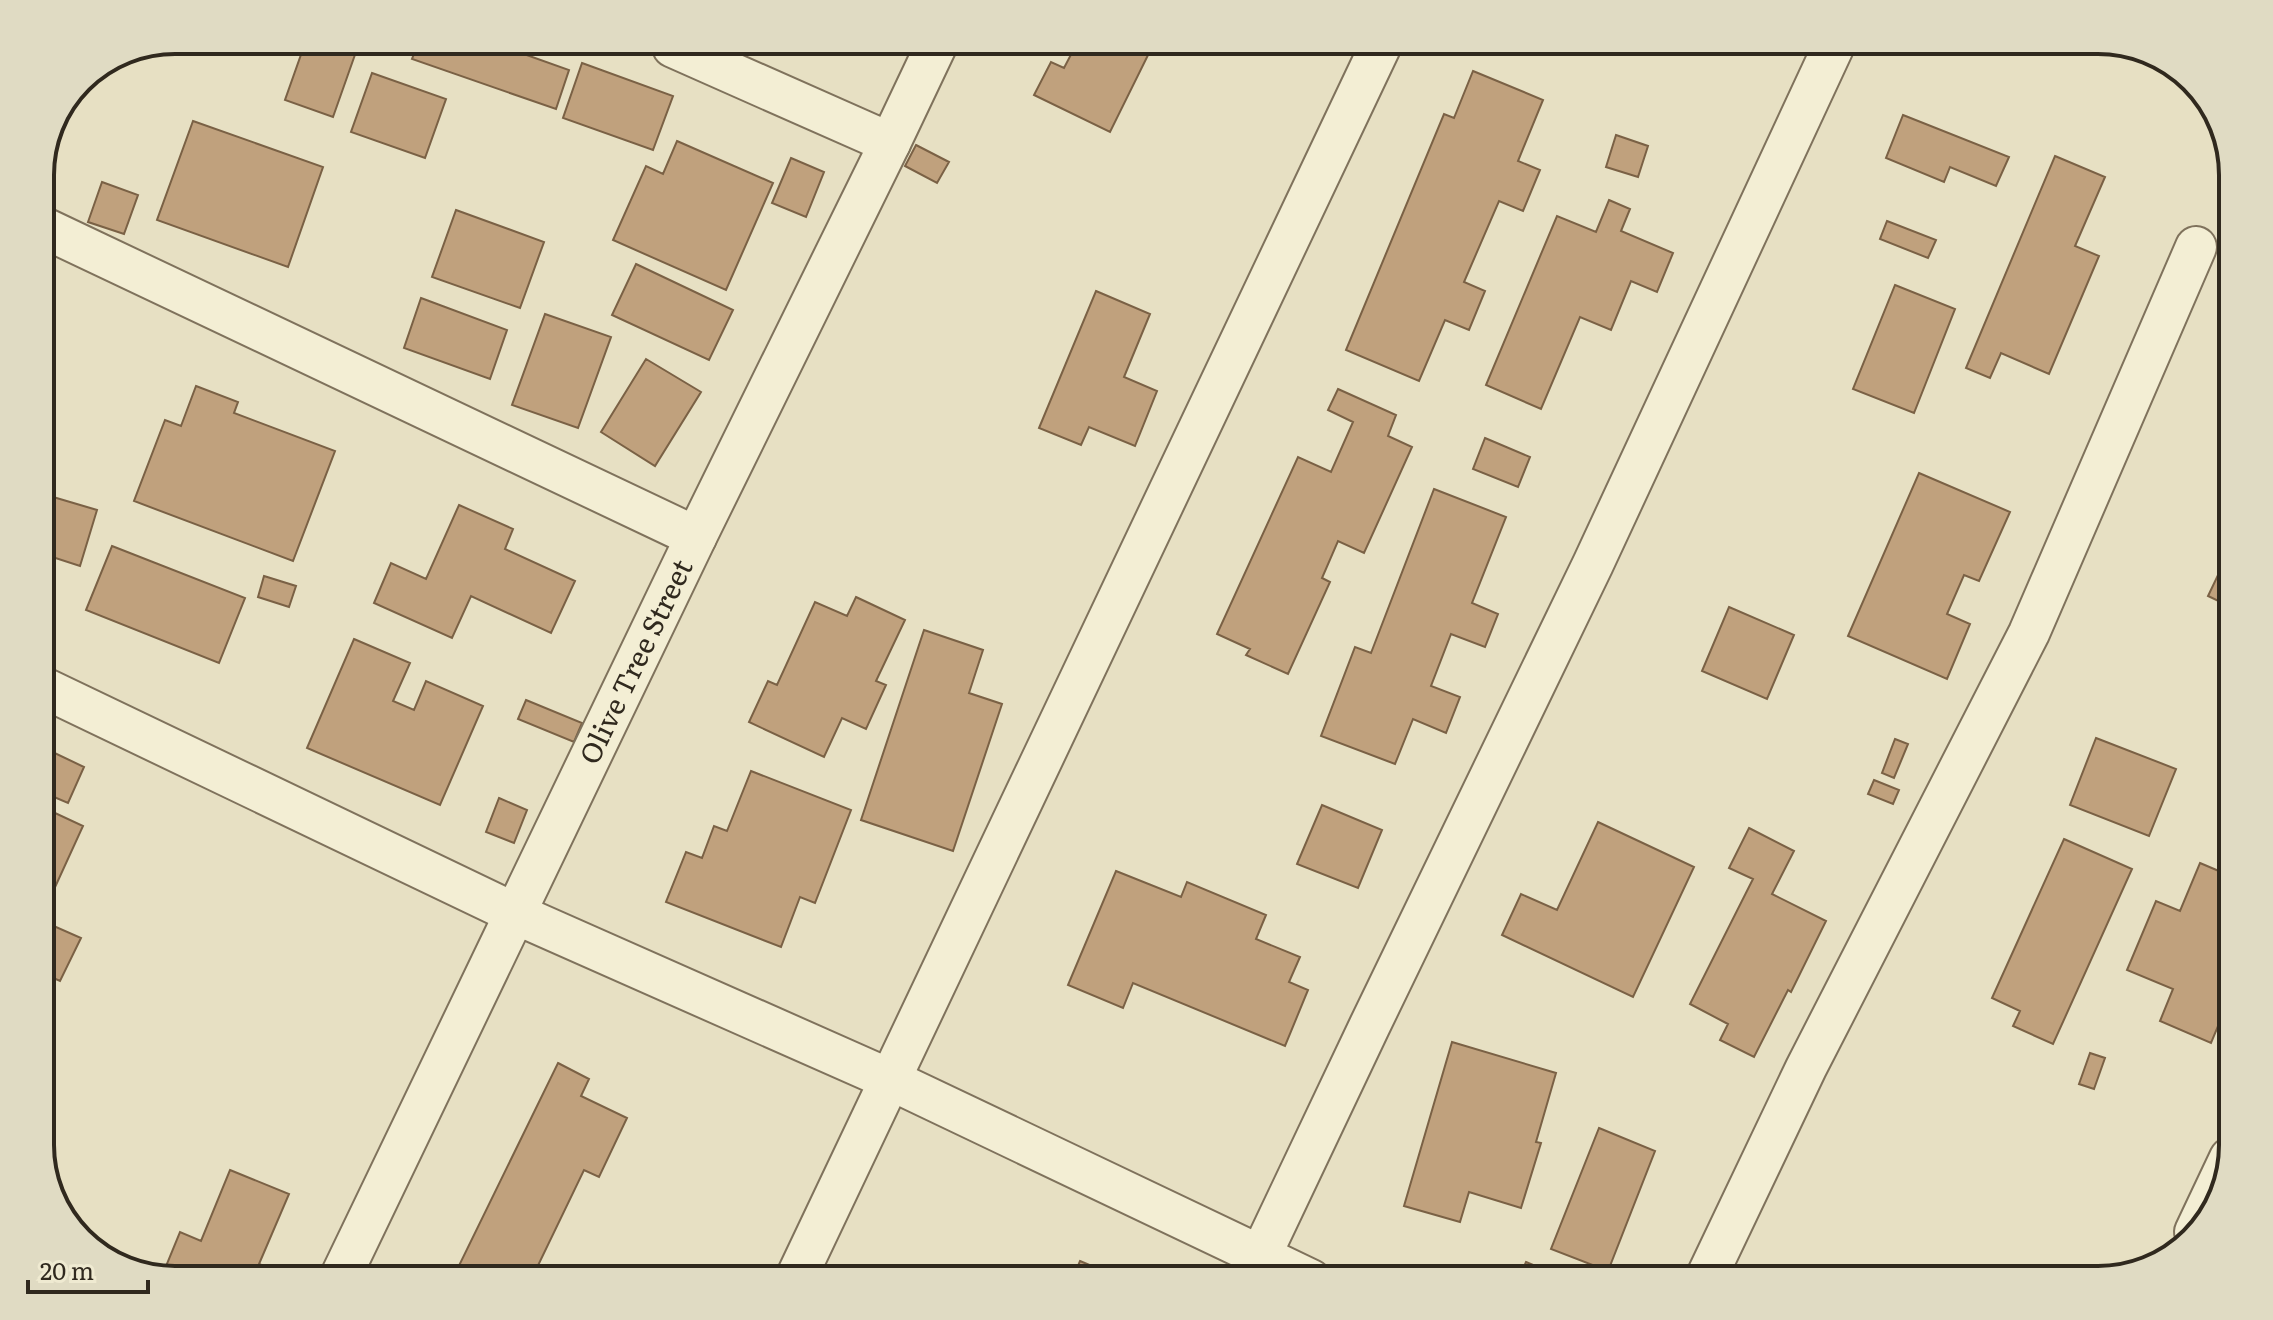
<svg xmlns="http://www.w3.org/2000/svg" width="2273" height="1320" font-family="Literata,serif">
<rect width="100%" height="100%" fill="#e7e0c3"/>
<path fill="#c0a17d" stroke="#7a6145" stroke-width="2" d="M 1076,45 L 1153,45 L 1110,132 L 1034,95 L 1051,62 L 1064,68 Z
M 507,48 L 569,70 L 556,109 L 412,59 L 416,49 Z
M 303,49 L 357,49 L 333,117 L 285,100 Z
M 582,63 L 673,96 L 653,150 L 563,118 Z
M 1473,71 L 1543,100 L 1518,161 L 1540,170 L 1523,211 L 1499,201 L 1464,282 L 1485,291 L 1469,330 L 1445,320 L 1419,381 L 1346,350 L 1444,114 L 1454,118 Z
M 372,73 L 446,99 L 425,158 L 351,132 Z
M 1903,115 L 2009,157 L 1996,186 L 1950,167 L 1944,182 L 1886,158 Z
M 193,121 L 323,167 L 288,267 L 157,220 Z
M 1616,135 L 1648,146 L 1638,177 L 1606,167 Z
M 677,141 L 773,183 L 726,290 L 613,240 L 646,166 L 663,174 Z
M 916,145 L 949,162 L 937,183 L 905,166 Z
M 2055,156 L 2105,177 L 2075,246 L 2099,256 L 2049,374 L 2001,353 L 1990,378 L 1966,368 Z
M 791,158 L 824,172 L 806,217 L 772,203 Z
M 102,182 L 138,195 L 124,234 L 88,222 Z
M 1609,200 L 1630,209 L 1621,231 L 1673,253 L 1657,292 L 1631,281 L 1611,330 L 1580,317 L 1541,409 L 1486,385 L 1557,216 L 1596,232 Z
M 456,210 L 544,242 L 520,308 L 432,277 Z
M 1887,221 L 1936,240 L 1928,258 L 1880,239 Z
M 636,264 L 733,310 L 709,360 L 612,315 Z
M 1895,285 L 1955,309 L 1914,413 L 1853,389 Z
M 1096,291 L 1150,314 L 1124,377 L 1157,391 L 1135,446 L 1089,427 L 1081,445 L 1039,428 Z
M 421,298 L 507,330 L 490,379 L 404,348 Z
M 545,314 L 611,337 L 578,428 L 512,405 Z
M 646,359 L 701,392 L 655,466 L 601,432 Z
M 196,386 L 238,402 L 234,413 L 335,451 L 293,561 L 134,501 L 165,420 L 181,426 Z
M 1338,389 L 1396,415 L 1388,436 L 1412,447 L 1364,553 L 1338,541 L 1322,578 L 1330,582 L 1288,674 L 1246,655 L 1250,649 L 1217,634 L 1298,457 L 1331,472 L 1353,422 L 1328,410 Z
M 1485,438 L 1530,457 L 1518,487 L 1473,469 Z
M 1919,473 L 2010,512 L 1979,581 L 1964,575 L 1947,614 L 1970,624 L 1947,679 L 1848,636 Z
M 1434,489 L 1506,517 L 1472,603 L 1498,614 L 1485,647 L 1451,634 L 1431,686 L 1460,697 L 1446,733 L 1413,719 L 1395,764 L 1321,736 L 1355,647 L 1371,653 Z
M 43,494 L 97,510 L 80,566 L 40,553 L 40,501 Z
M 459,505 L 513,529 L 505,549 L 575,581 L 551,633 L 471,596 L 452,638 L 374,603 L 391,563 L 426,579 Z
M 112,546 L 245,598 L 219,663 L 86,610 Z
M 2230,550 L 2233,551 L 2233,608 L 2208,596 Z
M 264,576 L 296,586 L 289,607 L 258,597 Z
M 856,597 L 905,620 L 876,681 L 886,685 L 866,729 L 842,718 L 824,757 L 749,722 L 768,681 L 777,685 L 815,602 L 847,616 Z
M 1729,607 L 1794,635 L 1767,699 L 1702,671 Z
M 924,630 L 983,650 L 969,693 L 1002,704 L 953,851 L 861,820 Z
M 354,639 L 410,663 L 393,701 L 414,710 L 426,681 L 483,706 L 440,805 L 307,748 Z
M 526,700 L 582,723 L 574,742 L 518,719 Z
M 2096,738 L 2176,769 L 2149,836 L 2070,805 Z
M 1895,739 L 1908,744 L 1894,778 L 1882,773 Z
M 42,747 L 84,767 L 68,803 L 40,791 L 40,751 Z
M 751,771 L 851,810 L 815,903 L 800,897 L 781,947 L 666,902 L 686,852 L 702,858 L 714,826 L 727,831 Z
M 1874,780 L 1899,790 L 1893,804 L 1868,794 Z
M 499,798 L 527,810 L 514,843 L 486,832 Z
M 1322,805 L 1382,830 L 1358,888 L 1297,864 Z
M 40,806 L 83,826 L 40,920 L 81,938 L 60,981 L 40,972 Z
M 1598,822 L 1694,867 L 1633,997 L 1502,935 L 1521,894 L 1557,910 Z
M 1749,828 L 1794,851 L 1772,894 L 1826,921 L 1791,992 L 1788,990 L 1754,1057 L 1720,1040 L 1728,1024 L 1690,1004 L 1753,879 L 1729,868 Z
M 2064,839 L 2132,869 L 2053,1044 L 2013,1026 L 2020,1011 L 1992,998 Z
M 2200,863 L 2233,877 L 2233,990 L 2211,1043 L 2160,1021 L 2173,989 L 2127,970 L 2156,901 L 2180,911 Z
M 1116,871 L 1181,897 L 1187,882 L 1266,915 L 1256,939 L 1300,957 L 1289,982 L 1308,990 L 1285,1046 L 1133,983 L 1123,1008 L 1068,985 Z
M 1452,1042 L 1556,1073 L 1536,1142 L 1541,1143 L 1521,1208 L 1469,1192 L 1460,1222 L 1404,1206 Z
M 2090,1053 L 2105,1058 L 2094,1089 L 2079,1084 Z
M 558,1063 L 589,1079 L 581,1096 L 627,1118 L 599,1177 L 584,1170 L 531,1280 L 452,1280 Z
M 1599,1128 L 1655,1151 L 1608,1271 L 1551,1249 Z
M 230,1170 L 289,1194 L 259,1264 L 281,1273 L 278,1280 L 175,1280 L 162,1276 L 180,1232 L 201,1241 Z
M 1080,1261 L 1125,1280 L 1072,1280 Z
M 1526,1262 L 1569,1280 L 1518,1280 Z"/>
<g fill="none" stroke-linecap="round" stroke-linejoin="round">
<g stroke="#7f725c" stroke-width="44">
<g id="minor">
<path d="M 673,47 L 890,143"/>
<path d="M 40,226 L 696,537"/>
<path d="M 40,686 L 516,914 L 891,1080 L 1311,1280"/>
<path d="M 2195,1232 L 2230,1158"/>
<path id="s1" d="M 339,1280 L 696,537 L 890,143 L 936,46"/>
<path d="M 795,1280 L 1380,47"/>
<path d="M 1249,1280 L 1369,1027 L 1593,564 L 1836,41"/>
<path d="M 1705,1280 L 1806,1068 L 2029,633 L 2196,247"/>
</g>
</g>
<use href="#minor" stroke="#f3eed4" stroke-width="40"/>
</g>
<g text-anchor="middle" stroke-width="7" stroke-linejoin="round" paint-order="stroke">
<g font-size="28" fill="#30291e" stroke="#efead1">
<text dy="10" stroke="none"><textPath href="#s1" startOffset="686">Olive Tree Street</textPath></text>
</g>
</g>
<path d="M0 0H2273V1320H0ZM175 54H2098A121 121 0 0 1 2219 175V1145A121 121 0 0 1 2098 1266H175A121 121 0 0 1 54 1145V175A121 121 0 0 1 175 54Z" fill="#e0dbc3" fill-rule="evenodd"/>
<path fill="none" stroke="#30291e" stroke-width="4" d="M175 54H2098A121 121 0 0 1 2219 175V1145A121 121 0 0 1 2098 1266H175A121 121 0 0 1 54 1145V175A121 121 0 0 1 175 54Z"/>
<path d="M28 1280v12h120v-12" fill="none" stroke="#30291e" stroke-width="4"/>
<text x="40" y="1280" font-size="24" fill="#30291e" stroke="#efead1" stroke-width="6" paint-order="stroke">20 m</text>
</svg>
